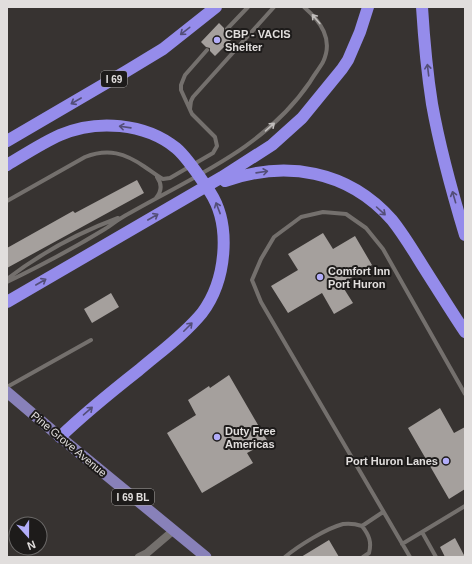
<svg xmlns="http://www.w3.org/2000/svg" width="472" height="564" font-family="Helvetica,sans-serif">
<rect width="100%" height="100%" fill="#373331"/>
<path fill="#a5a09d" d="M 219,23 L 224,28 L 224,31 L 228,32 L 233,38 L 215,56 L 210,51 L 210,48 L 206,47 L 201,42 Z
M 137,180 L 144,193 L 7,268 L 7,248 L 73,211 L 75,213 Z
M 323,233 L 333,249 L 355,236 L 372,265 L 341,284 L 353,303 L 334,314 L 322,293 L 288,313 L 271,286 L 298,270 L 288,254 Z
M 111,293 L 119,307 L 92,323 L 84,309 Z
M 229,375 L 268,442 L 247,453 L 253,463 L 202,493 L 167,433 L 196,415 L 188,400 L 209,386 L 210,388 Z
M 440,408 L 454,433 L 465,427 L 465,489 L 449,499 L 408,428 Z
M 455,538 L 465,557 L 445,557 L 440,547 Z
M 329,540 L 339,557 L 301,557 Z"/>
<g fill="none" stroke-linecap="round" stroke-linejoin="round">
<path stroke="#74706d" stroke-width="4" d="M 227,29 L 248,7
M 190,109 L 191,101 L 193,97 L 274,7
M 156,198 C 162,191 162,184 157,177
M 7,201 L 85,157 C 108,148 125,153 145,167 C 151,171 157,176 163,179 L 170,178 L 213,153 L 217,146 L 215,137 L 192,114 L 181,90 L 181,85 L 185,75 L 207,50
M 7,279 C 40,254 80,232 118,218
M 7,282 C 40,266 74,248 105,229 C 113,224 120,218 128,214 C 194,176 265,148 310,82 C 314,75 319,69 323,62 C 334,39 320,21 304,7
M 7,387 L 91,340
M 362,526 L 383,512
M 422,532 L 465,506
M 402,544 L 422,532 L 436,557
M 285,557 C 298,546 327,528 343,524 C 350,523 356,524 362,526 C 369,535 372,542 369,553 L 363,557
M 410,557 L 261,302 L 252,280 L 261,259 L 274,237 L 301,217 L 323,212 L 346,214 L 366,228 L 383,249 L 465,394"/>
<path stroke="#74706d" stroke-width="8" d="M 139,557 L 147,553 L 174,530"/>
<path stroke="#8881b9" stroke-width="11" d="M 7,392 L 60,437 L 206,557"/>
<path stroke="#958ceb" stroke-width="12" d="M 422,7 C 424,39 427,72 432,104 C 440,149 452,192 465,235
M 7,141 L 125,72 L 163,49 L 216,7
M 7,165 C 24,155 42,143 60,135 C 97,119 145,123 176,148 C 188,158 201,179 210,192 C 232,226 226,281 202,313 C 184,335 160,352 139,370 C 111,392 85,413 60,437
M 225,181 C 286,160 348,170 392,220 C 404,235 414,252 424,268 C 438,290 451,311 465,332
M 7,302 L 222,177 L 272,145 L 302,118 L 342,69 L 348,60 L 360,32 L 368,7"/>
</g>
<defs><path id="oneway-shaft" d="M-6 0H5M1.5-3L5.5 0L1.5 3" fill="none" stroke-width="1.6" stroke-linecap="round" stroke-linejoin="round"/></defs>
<g stroke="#c0bdbb">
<use href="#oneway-shaft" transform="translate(316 19) rotate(-130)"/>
<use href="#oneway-shaft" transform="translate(270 127) rotate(-41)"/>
</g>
<g stroke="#534e78">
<use href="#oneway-shaft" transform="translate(185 31) rotate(142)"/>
<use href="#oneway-shaft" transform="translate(428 70) rotate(-97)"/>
<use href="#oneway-shaft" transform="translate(76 101) rotate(150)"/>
<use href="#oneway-shaft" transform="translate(125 127) rotate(-172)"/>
<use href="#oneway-shaft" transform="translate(262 172) rotate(-8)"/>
<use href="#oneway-shaft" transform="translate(454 197) rotate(-106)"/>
<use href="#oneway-shaft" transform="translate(218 208) rotate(-111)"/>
<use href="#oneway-shaft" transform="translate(381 211) rotate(42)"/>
<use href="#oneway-shaft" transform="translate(153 217) rotate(-30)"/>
<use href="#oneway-shaft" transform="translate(41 282) rotate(-30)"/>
<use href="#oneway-shaft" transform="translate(188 327) rotate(-45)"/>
<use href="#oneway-shaft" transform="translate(88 411) rotate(-41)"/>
</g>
<g fill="#b2adf9" stroke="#1d1b1a" stroke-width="1.5">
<circle cx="217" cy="40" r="4"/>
<circle cx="320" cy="277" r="4"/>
<circle cx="217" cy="437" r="4"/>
<circle cx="446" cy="461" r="4"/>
</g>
<g text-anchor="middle" stroke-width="4" stroke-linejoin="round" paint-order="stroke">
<g fill="#1d1b1a" stroke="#a6a4a2" stroke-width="1">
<rect x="101" y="71" width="26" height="16" rx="3"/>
<rect x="112" y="489" width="42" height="16" rx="3"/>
</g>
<g font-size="10" font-weight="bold" fill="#e1dedd">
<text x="114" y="83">I 69</text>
<text x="133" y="501">I 69 BL</text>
</g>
<g font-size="11" font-weight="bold" fill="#e1dedd" stroke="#1d1b1a" text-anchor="start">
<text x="225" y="38">CBP - VACIS<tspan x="225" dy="13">Shelter</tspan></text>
<text x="328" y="275">Comfort Inn<tspan x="328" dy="13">Port Huron</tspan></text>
<text x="225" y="435">Duty Free<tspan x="225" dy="13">Americas</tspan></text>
<text x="438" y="465" text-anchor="end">Port Huron Lanes</text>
</g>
<g font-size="11" fill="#e1dedd" stroke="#1d1b1a">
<text transform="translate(69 444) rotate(40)" y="4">Pine Grove Avenue</text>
</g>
</g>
<rect width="472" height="564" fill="none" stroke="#e1dedd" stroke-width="16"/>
<g transform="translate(28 536) rotate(159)"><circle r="19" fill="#1d1b1a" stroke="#6b6968"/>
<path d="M0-3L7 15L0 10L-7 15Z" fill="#b2adf9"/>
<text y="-6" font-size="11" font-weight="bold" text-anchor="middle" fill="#e1dedd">N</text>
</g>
</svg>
